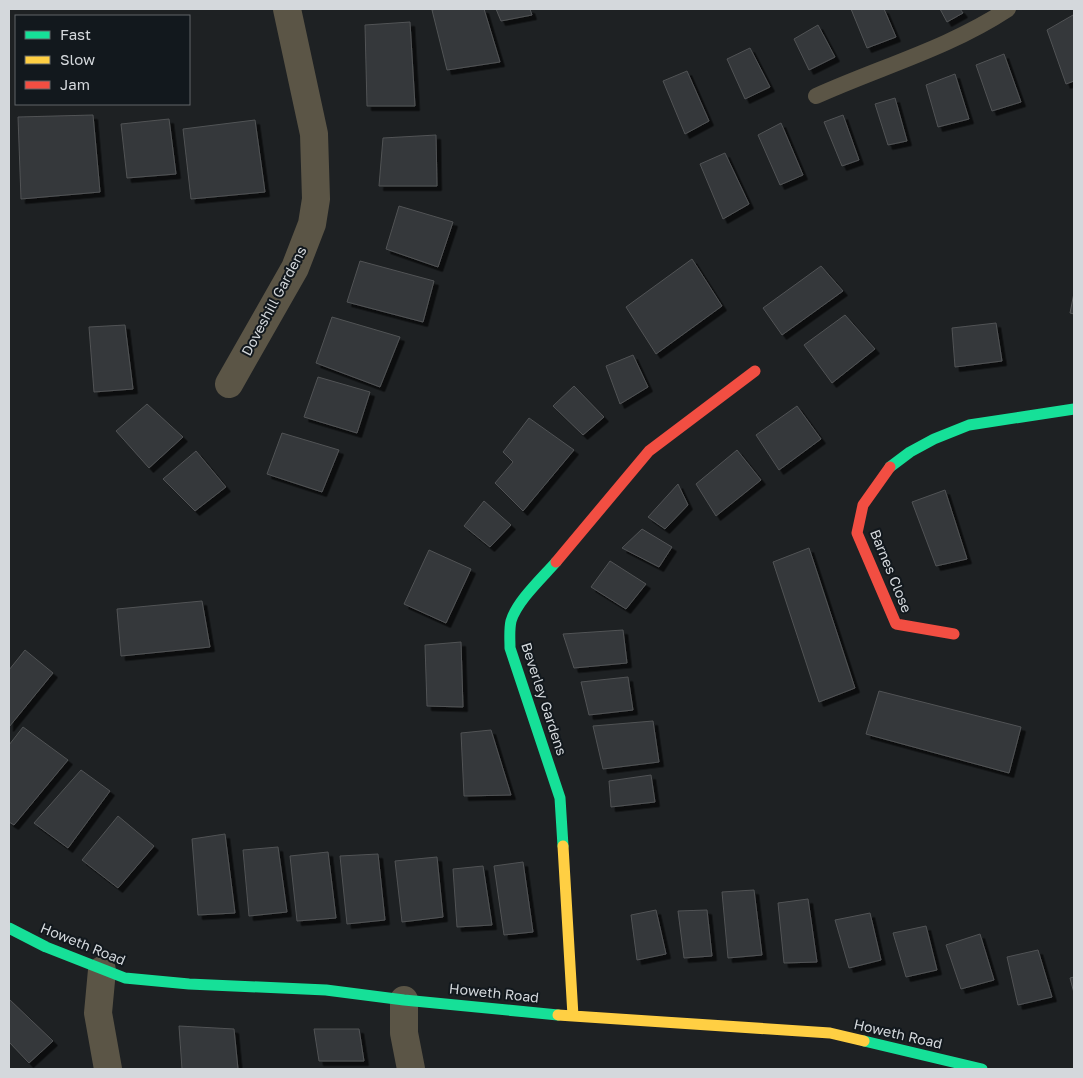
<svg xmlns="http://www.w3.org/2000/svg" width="1083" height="1078" font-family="'Golos Text',sans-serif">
<defs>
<filter id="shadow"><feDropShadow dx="4.5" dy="4.5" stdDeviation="0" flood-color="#0009"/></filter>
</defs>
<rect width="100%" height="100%" fill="#1e2123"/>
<path fill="#34373a" stroke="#515355" filter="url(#shadow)" d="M 438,9 L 484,9 L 500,62 L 447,70 L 432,10 Z
M 496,9 L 530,9 L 532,15 L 501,21 Z
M 851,9 L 884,9 L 896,37 L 867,48 Z
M 940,9 L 960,9 L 963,13 L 947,22 Z
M 1073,15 L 1074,19 L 1074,81 L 1066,84 L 1047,30 Z
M 410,22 L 415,106 L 367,106 L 365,25 Z
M 818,25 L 835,57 L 809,70 L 794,39 Z
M 750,48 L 770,87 L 745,99 L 727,59 Z
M 1004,54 L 1021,102 L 992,111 L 976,65 Z
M 687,71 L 709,121 L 685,134 L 663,81 Z
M 955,74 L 969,119 L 938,127 L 926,85 Z
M 895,98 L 907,141 L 888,145 L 875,104 Z
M 93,115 L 100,192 L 21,199 L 18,117 Z
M 843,115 L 859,160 L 842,166 L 824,122 Z
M 169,119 L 176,174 L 127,178 L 121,124 Z
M 255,120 L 265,192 L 191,199 L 183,129 Z
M 781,123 L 803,175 L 780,185 L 758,135 Z
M 436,135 L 437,186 L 379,186 L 383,138 Z
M 725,153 L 749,204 L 723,219 L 700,164 Z
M 399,206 L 453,222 L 438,267 L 386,249 Z
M 692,259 L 722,306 L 656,354 L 626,307 Z
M 360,261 L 434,281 L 423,322 L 347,302 Z
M 821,266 L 843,291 L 782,335 L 763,308 Z
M 1074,293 L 1074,314 L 1070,313 Z
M 845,315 L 875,349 L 832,383 L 804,345 Z
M 332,317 L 400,337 L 380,387 L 316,363 Z
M 996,323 L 1002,361 L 955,367 L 952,328 Z
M 125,325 L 133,389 L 94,392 L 89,327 Z
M 633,355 L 648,387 L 620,404 L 606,366 Z
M 318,377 L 370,392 L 357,433 L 304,417 Z
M 574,386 L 604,417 L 583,435 L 553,406 Z
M 147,404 L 183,437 L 149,468 L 116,431 Z
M 797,406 L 821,439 L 779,470 L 756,435 Z
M 529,418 L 574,450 L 523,511 L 495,483 L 513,462 L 503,452 Z
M 282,433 L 339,450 L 322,492 L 267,474 Z
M 737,450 L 761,480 L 716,516 L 696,484 Z
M 196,451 L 226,487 L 195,511 L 163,479 Z
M 678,484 L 688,505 L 665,529 L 648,517 Z
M 945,490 L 967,559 L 936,566 L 912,502 Z
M 484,501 L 511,525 L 490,547 L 464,526 Z
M 642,529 L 672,547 L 659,567 L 622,548 Z
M 809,548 L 855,688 L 819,702 L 773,562 Z
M 429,550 L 471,569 L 446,623 L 404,604 Z
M 610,561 L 646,584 L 626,609 L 591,587 Z
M 202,601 L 210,647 L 121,656 L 117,609 Z
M 623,630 L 627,663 L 574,668 L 563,634 Z
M 461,642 L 463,707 L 427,706 L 425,645 Z
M 25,650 L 53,673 L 9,727 L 9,670 Z
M 628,677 L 633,710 L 589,715 L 581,682 Z
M 879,691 L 1021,727 L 1009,773 L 866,734 Z
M 653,721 L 659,762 L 603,769 L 593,726 Z
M 23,727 L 68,760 L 14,825 L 9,822 L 9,745 Z
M 491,730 L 511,795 L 464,796 L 461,733 Z
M 81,770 L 110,791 L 68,848 L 34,823 Z
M 651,775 L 655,802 L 611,807 L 609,781 Z
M 118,816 L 154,846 L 118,888 L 82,860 Z
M 225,834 L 235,913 L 198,915 L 192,839 Z
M 278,847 L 287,912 L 249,916 L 243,850 Z
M 328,852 L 336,918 L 297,921 L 290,856 Z
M 378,854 L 385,920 L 347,924 L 340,856 Z
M 437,857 L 443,917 L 402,922 L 395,861 Z
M 523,862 L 533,932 L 504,935 L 494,866 Z
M 483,866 L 492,925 L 457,927 L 453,869 Z
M 754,890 L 762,955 L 728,958 L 722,892 Z
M 808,899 L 817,962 L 784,963 L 778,903 Z
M 656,910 L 666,954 L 637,960 L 631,915 Z
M 707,910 L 712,956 L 684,958 L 678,911 Z
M 870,913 L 881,960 L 849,968 L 835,920 Z
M 926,926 L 937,970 L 906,977 L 893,933 Z
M 980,934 L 994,980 L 961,989 L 946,945 Z
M 1038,950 L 1052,997 L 1018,1005 L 1007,957 Z
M 1074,977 L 1074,993 L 1070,978 Z
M 9,999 L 53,1041 L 29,1063 L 9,1042 Z
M 179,1026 L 234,1029 L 238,1069 L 182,1069 Z
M 314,1029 L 359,1029 L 364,1061 L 319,1061 Z"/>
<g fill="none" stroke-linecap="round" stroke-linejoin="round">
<path stroke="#5b5546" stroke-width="16" d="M 816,96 C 880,67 949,48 1008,9"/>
<path stroke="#5b5546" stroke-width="28" d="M 229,384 L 295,268 L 312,224 L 316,199 L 314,134 L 287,9
M 102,970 L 98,1013 L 108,1069
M 404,1000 L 404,1033 L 411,1069"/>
<path stroke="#16e098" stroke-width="11" d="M 890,467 L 910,452 L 934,439 L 969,425 L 1074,409
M 556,562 C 542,578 517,601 511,621 C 509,630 510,639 510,648 L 560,798 L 563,846
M 9,928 L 46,947 L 125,978 L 189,984 L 326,990 L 404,1000 L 558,1015
M 864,1041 L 982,1069"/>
<path stroke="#ffcf43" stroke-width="11" d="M 563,846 L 573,1016
M 558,1015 L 830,1033 L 864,1041"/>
<path stroke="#f24e42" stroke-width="11" d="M 890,467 L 863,505 L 857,533 L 896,624 L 954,634
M 556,562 L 649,451 L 755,371"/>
</g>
<g text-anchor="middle" stroke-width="4" stroke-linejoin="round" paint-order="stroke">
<g font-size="14" fill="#d4d8dc" stroke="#12181d">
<text transform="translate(274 301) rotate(-62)" y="5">Doveshill Gardens</text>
<text transform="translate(891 571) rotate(68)" y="5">Barnes Close</text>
<text transform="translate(544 699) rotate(72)" y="5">Beverley Gardens</text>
<text transform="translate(83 944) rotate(22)" y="5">Howeth Road</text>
<text transform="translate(494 993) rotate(6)" y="5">Howeth Road</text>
<text transform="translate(898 1034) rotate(13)" y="5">Howeth Road</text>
</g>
</g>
<rect width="1083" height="1078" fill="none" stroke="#d4d8dc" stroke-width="20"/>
<rect x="15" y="15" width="175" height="90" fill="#12181d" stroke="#606569"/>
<rect x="25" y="31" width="25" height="8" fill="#16e098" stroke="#606569"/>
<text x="60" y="40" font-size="15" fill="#d4d8dc">Fast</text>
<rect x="25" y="56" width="25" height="8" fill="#ffcf43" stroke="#606569"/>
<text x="60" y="65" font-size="15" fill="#d4d8dc">Slow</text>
<rect x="25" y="81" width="25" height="8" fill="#f24e42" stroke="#606569"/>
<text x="60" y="90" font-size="15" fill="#d4d8dc">Jam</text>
</svg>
